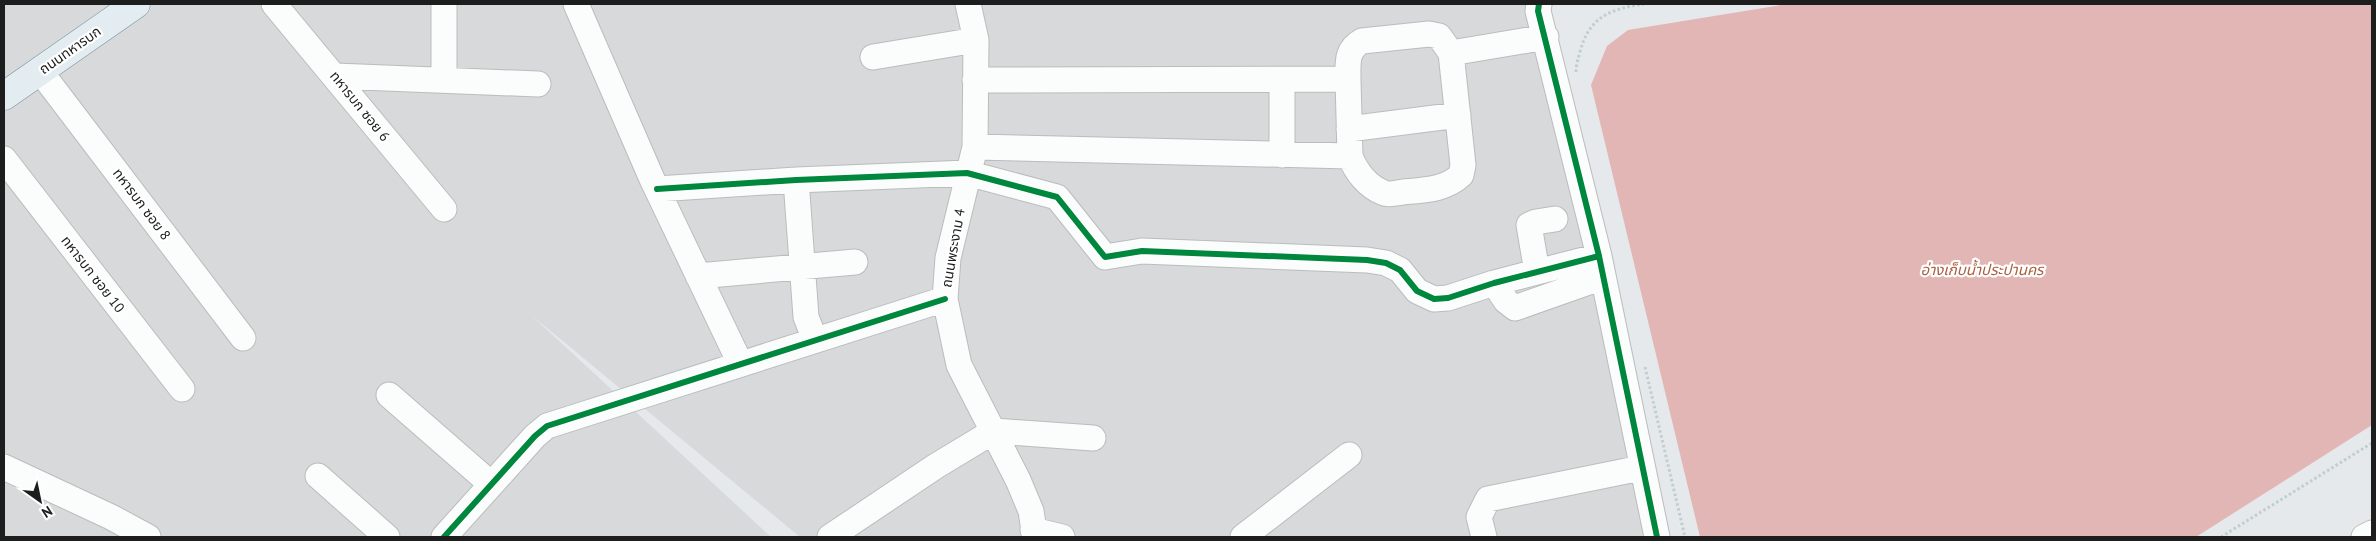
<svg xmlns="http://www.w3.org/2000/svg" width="2376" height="541" font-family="'PT Sans','Noto Sans Thai',sans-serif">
<rect width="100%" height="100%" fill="#e5e9ec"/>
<path fill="#d7d9db" d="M 4,4 L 1557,4 L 1534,11 L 1668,537 L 800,537 L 530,314 L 771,537 L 4,537 Z"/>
<path fill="#e2b6b5" d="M 1787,4 L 2372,4 L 2372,425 L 2196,537 L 1700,537 L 1591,85 L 1607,46 L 1628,30 Z"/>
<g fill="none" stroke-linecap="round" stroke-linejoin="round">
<g stroke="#babcbd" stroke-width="27">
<path id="minor" d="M 274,4 L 444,209
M 444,4 L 444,79
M 576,4 L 652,179 L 740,363
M 968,4 L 976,40 L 975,147 L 948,258 L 945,299 L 959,365 L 1018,480 L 1031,511 L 1035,537
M 1539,4 L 1538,11 L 1599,256 L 1657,537
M 1451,53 L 1546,37
M 873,57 L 976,40
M 40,71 L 243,338
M 335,76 L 538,84
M 1348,79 C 1348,62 1346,50 1362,41 L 1429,34 L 1439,36 L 1451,53 L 1463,165 L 1461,175 C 1445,190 1424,190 1403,192 C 1397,193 1389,195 1384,193 C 1368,187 1356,172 1350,156
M 1282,80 L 1282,155
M 1349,129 L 1458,115
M 975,147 L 1350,156 L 1348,79 L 975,80
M 4,159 L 182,389
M 796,180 L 806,317 L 815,340
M 657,189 L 796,180 L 967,173 L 1057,197 L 1105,257 L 1142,251 L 1367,260 L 1386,263 L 1400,270 L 1417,291 L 1434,299 L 1448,298 L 1494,283 L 1599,256
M 1537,272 L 1529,225 L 1536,222 L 1555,219
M 698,276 L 855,262
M 1494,283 L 1506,301 L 1515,308 L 1603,277
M 389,395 L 491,484
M 4,467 L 111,517 L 148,537
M 318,476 L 387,537
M 1033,530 L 1062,537
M 444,537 L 535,436 L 547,426 L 945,299
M 830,537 L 936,466 L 994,431 L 1093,438
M 1243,537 L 1349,455
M 1484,537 L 1479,517 L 1488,499 L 1641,468
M 2364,537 L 2372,533"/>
</g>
<g stroke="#8293a2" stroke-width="29">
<path id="major" d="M 4,96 L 136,4"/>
</g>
<path stroke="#becfce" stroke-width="3" stroke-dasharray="2.5 2.5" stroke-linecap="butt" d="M 1576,72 C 1576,65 1578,59 1580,52 C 1589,17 1610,9 1644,4
M 1645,367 L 1685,537
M 2221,537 L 2372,443"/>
<use href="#minor" stroke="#fbfcfc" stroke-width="25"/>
<use href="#major" stroke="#e3ecf0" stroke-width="28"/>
<g stroke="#fff" stroke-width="9">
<path id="cycleway" d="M 1539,4 L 1538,11 L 1599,256 L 1657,537
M 657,189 L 796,180 L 967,173 L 1057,197 L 1105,257 L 1142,251 L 1367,260 L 1386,263 L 1400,270 L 1417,291 L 1434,299 L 1448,298 L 1494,283 L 1599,256
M 444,537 L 535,436 L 547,426 L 945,299"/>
</g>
<use href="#cycleway" stroke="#00873e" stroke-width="6"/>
</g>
<g text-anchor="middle" stroke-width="4.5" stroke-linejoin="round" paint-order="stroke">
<g font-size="14" fill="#1d1d1d" stroke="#fff">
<text transform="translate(70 50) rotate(-35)" y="5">ถนนทหารบก</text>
<text transform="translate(360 106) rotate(51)" y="5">ทหารบก ซอย 6</text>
<text transform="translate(142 204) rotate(53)" y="5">ทหารบก ซอย 8</text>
<text transform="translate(953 248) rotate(-80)" y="5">ถนนพระงาม 4</text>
<text transform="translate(93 274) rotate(52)" y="5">ทหารบก ซอย 10</text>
</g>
<g font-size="15" font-style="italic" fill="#ab6040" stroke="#fff">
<text x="1982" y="275">อ่างเก็บน้ำประปานคร</text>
</g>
</g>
<rect width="2376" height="541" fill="none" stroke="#1d1d1d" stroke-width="10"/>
<g transform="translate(40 501) rotate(147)" stroke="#ffffff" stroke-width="4" paint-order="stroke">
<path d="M0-4L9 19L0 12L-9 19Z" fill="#1d1d1d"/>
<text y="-8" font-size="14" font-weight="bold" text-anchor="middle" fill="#1d1d1d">N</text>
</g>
</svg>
